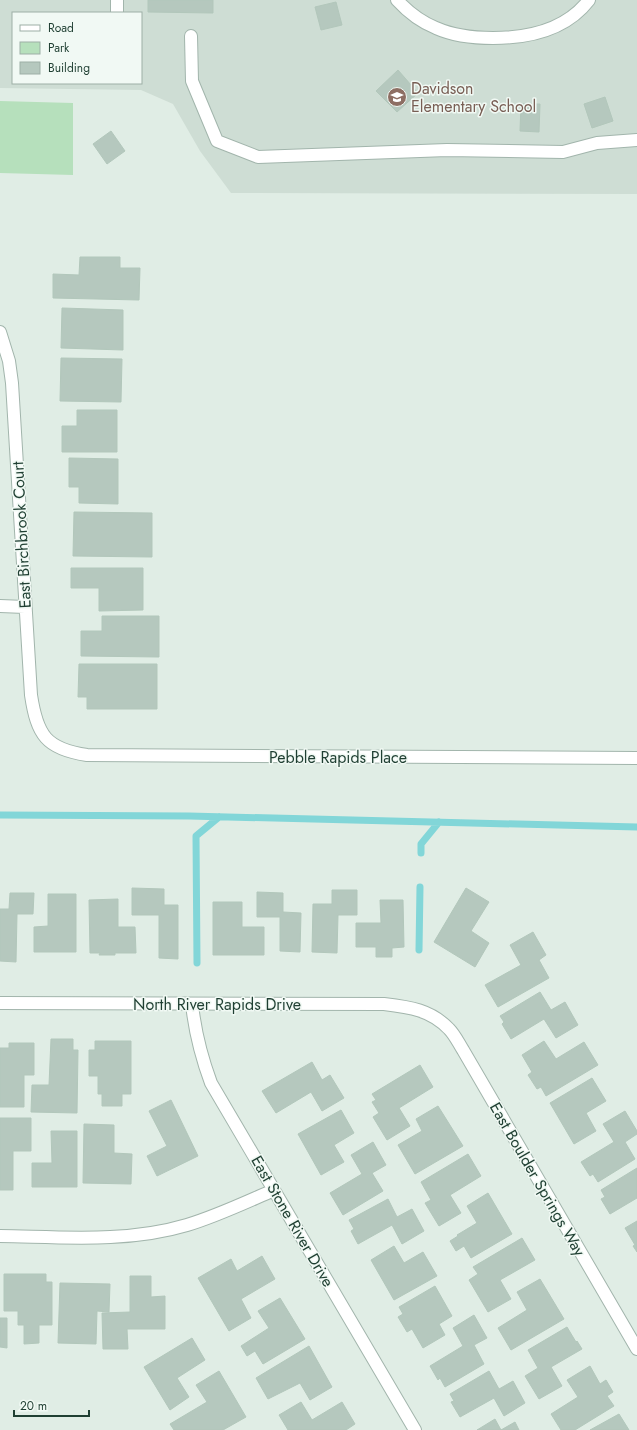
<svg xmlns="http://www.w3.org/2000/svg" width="637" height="1430" font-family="Jost,sans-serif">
<rect width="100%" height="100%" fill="#e0ede5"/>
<path fill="#ceddd4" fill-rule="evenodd" d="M 0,0 L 637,0 L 637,194 L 231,193 L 200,151 L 173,104 L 141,90 L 0,88 ZM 13,13 L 141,13 L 141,83 L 13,83 Z"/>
<path fill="#b6e0bc" d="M 0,101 L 73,103 L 73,175 L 0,173 Z"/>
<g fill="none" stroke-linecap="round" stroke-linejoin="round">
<path stroke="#82d6d8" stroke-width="7" d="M 0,815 L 189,816 L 637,827
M 421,853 L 421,844 L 439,822
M 419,950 L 420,887
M 197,963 L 196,836 L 219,817"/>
</g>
<path fill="#b5c8be" stroke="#b2c7bb" d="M 148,0 L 213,0 L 213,13 L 148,12 Z
M 336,2 L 342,25 L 321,30 L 315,7 Z
M 398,70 L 418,93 L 397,112 L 376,91 Z
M 605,97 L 613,121 L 592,128 L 584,104 Z
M 521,104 L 540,104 L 539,132 L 520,131 Z
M 111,131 L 125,151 L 107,164 L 93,144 Z
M 80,257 L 120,257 L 120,268 L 140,268 L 139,300 L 53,298 L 53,274 L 79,275 Z
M 62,308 L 123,310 L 123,350 L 61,348 Z
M 61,358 L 122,359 L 121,402 L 60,401 Z
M 77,410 L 117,410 L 117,452 L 62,452 L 62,426 L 77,426 Z
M 69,458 L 118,459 L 118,504 L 79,503 L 79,487 L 69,487 Z
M 74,512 L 152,513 L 152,557 L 73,556 Z
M 71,568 L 143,568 L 143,610 L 99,611 L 99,588 L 71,588 Z
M 102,616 L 159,616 L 159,657 L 81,656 L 81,631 L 102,631 Z
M 79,664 L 157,664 L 157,709 L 87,709 L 87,697 L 78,697 Z
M 132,888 L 164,889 L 164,905 L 178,905 L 178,959 L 159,958 L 159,915 L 132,915 Z
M 466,888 L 489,902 L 471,931 L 489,943 L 475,967 L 434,942 Z
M 332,890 L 357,890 L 357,915 L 338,915 L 337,953 L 312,952 L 313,904 L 332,904 Z
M 257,892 L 283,893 L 283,912 L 301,913 L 300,952 L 280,951 L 280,917 L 257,917 Z
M 10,893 L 34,893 L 33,914 L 17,914 L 16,962 L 0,961 L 0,909 L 9,909 Z
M 48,894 L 76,894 L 76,952 L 34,952 L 34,927 L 48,926 Z
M 118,899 L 118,927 L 135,927 L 136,953 L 115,953 L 115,955 L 99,955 L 100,953 L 90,953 L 89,900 Z
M 380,900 L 403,900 L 404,947 L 392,948 L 392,957 L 376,957 L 376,947 L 356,947 L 356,923 L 381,923 Z
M 213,902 L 242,902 L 242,927 L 264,927 L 264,955 L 213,955 Z
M 533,932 L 546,955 L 539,960 L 549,978 L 498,1007 L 485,985 L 521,965 L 510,945 Z
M 540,992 L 551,1010 L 565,1002 L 578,1025 L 556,1038 L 544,1019 L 511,1039 L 502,1024 L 504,1022 L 500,1016 Z
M 51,1039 L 73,1039 L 73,1050 L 78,1050 L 77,1113 L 31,1112 L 32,1085 L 49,1085 Z
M 95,1041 L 131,1041 L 131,1094 L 122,1094 L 122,1106 L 102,1106 L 102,1094 L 98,1094 L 98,1076 L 89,1076 L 89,1050 L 95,1050 Z
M 544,1041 L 556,1059 L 584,1042 L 598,1065 L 546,1096 L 541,1087 L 537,1089 L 528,1075 L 532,1072 L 522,1055 Z
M 9,1043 L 34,1043 L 34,1075 L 24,1075 L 24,1107 L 0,1107 L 0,1048 L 9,1048 Z
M 312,1062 L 322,1080 L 330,1075 L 344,1098 L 322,1111 L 311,1092 L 276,1113 L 262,1091 Z
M 420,1065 L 433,1087 L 399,1108 L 410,1126 L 387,1140 L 373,1117 L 379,1113 L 372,1102 L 376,1100 L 372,1094 Z
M 592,1078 L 606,1101 L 586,1113 L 596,1131 L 574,1144 L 550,1103 Z
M 171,1100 L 198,1156 L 157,1176 L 147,1156 L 167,1146 L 149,1111 Z
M 438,1106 L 463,1146 L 415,1174 L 398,1145 L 422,1131 L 416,1119 Z
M 341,1110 L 354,1133 L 334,1145 L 344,1162 L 321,1175 L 298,1134 Z
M 625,1111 L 637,1131 L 637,1134 L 625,1142 L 635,1159 L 598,1182 L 593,1174 L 590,1176 L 581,1162 L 614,1142 L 603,1124 Z
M 0,1118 L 31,1118 L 31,1151 L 13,1151 L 13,1190 L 0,1190 Z
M 84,1124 L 114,1125 L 114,1153 L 132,1154 L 131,1184 L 83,1183 Z
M 51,1131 L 77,1131 L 77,1187 L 32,1187 L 32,1163 L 52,1163 Z
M 373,1142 L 386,1165 L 372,1173 L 383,1191 L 343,1215 L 330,1193 L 362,1174 L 351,1155 Z
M 468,1154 L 481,1176 L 450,1195 L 461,1213 L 439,1226 L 425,1203 L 431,1200 L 421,1182 Z
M 637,1168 L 637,1198 L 610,1214 L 601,1199 L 605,1197 L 601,1190 Z
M 488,1193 L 512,1234 L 471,1258 L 464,1246 L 456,1251 L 450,1241 L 458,1236 L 457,1235 L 477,1223 L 467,1206 Z
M 388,1199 L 397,1217 L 412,1209 L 424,1231 L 402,1244 L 392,1225 L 358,1244 L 351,1231 L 354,1229 L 349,1220 Z
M 637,1221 L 637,1252 L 633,1246 L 635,1245 L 625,1228 Z
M 522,1238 L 535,1260 L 500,1280 L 511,1299 L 488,1312 L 469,1280 L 478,1274 L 473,1267 Z
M 394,1246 L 404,1263 L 423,1252 L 437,1276 L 394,1300 L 371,1260 Z
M 262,1256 L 275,1279 L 241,1299 L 251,1318 L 229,1331 L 198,1278 L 231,1259 L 237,1271 Z
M 4,1274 L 46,1274 L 46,1282 L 52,1282 L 52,1325 L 39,1325 L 39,1343 L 24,1344 L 24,1325 L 18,1325 L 18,1311 L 4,1311 Z
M 130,1276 L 151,1276 L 151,1297 L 165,1296 L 165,1329 L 127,1329 L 128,1349 L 103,1349 L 102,1313 L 130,1312 Z
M 540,1279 L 564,1319 L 511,1350 L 498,1328 L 527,1310 L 517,1292 Z
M 60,1283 L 110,1284 L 109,1312 L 97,1311 L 96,1344 L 58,1343 Z
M 435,1286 L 452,1316 L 439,1324 L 445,1335 L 423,1348 L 412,1329 L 407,1332 L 398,1317 L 403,1314 L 399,1307 Z
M 280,1298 L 305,1339 L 263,1364 L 255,1351 L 247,1356 L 241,1346 L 269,1328 L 258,1311 Z
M 474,1315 L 487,1338 L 474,1345 L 484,1364 L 445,1387 L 440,1378 L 438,1380 L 430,1366 L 463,1346 L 453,1328 Z
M 0,1318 L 7,1318 L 7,1348 L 0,1347 Z
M 567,1327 L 576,1342 L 577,1341 L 582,1349 L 551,1367 L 562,1386 L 539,1399 L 525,1376 L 538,1368 L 528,1350 Z
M 192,1338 L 205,1360 L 177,1378 L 189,1397 L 170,1410 L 144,1367 Z
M 309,1346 L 332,1387 L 310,1400 L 300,1383 L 268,1399 L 256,1378 Z
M 590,1366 L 600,1384 L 606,1380 L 613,1392 L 607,1396 L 614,1406 L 575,1430 L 561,1430 L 551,1414 L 578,1397 L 567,1380 Z
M 219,1371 L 246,1417 L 223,1430 L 174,1430 L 170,1424 L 207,1402 L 196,1385 Z
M 489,1371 L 499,1389 L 513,1381 L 525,1403 L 504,1416 L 494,1398 L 460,1417 L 451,1402 L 454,1401 L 450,1394 Z
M 301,1402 L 312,1420 L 342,1402 L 355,1424 L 346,1430 L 288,1430 L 279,1415 Z
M 619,1414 L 629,1430 L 590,1430 Z
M 495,1419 L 501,1430 L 477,1430 Z
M 515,1422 L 519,1430 L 501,1430 Z"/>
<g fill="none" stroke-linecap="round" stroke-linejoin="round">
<g stroke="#a2b5ac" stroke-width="14">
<path id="service" d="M 397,0 C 408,12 421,22 436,28 C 454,36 474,38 493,38 C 529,38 566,30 589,0
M 117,13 L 117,0
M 191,36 L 192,81 L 217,141 L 258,157 L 447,150 L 563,152 L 597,143 L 637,140"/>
</g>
<g stroke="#a2b5ac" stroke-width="14">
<path id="minor" d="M 0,332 L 9,361 L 12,383 L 31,695 C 37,735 46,749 87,755 L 637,758
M 0,606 L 25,607
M 0,1003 L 384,1004 C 410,1007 431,1010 449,1029 C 455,1035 459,1044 463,1050 L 637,1349
M 192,1004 C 195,1033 201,1056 211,1083 L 415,1430
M 0,1236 C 62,1237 127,1243 187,1225 C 217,1216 246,1202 274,1190"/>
</g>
<use href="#service" stroke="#fff" stroke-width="12"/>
<use href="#minor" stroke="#fff" stroke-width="12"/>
</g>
<defs>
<g id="school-disc" transform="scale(1)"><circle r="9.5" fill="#8d6e63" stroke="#f1f9f4"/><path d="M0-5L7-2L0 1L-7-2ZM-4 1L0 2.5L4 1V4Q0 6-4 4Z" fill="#fff"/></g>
</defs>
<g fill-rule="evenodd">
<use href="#school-disc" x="397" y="97"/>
</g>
<g text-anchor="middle" stroke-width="3" stroke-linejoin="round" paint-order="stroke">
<g font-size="16" fill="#785e54" stroke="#f1f9f4" text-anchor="start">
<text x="411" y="94">Davidson<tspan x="411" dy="18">Elementary School</tspan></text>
</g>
<g font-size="16" fill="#1f3f32" stroke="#f1f9f4">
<text transform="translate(21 535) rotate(-93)" y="6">East Birchbrook Court</text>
<text x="338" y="763">Pebble Rapids Place</text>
<text x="217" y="1010">North River Rapids Drive</text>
<text transform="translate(538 1179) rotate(60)" y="6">East Boulder Springs Way</text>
<text transform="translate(293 1221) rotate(60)" y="6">East Stone River Drive</text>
</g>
</g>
<rect x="12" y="12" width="130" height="72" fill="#f1f9f4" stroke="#9dafa6"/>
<rect x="20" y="25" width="20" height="6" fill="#ffffff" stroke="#9dafa6"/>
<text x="48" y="32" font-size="12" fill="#1f3f32">Road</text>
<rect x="20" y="42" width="20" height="12" fill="#b6e0bc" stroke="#9dafa6"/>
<text x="48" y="52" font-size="12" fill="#1f3f32">Park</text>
<rect x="20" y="62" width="20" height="12" fill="#b5c8be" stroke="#9dafa6"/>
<text x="48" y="72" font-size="12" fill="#1f3f32">Building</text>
<path d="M14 1410v6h75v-6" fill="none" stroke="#1f3f32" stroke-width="2"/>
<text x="20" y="1410" font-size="12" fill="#1f3f32" stroke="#f1f9f4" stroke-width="3" paint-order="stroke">20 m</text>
</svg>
